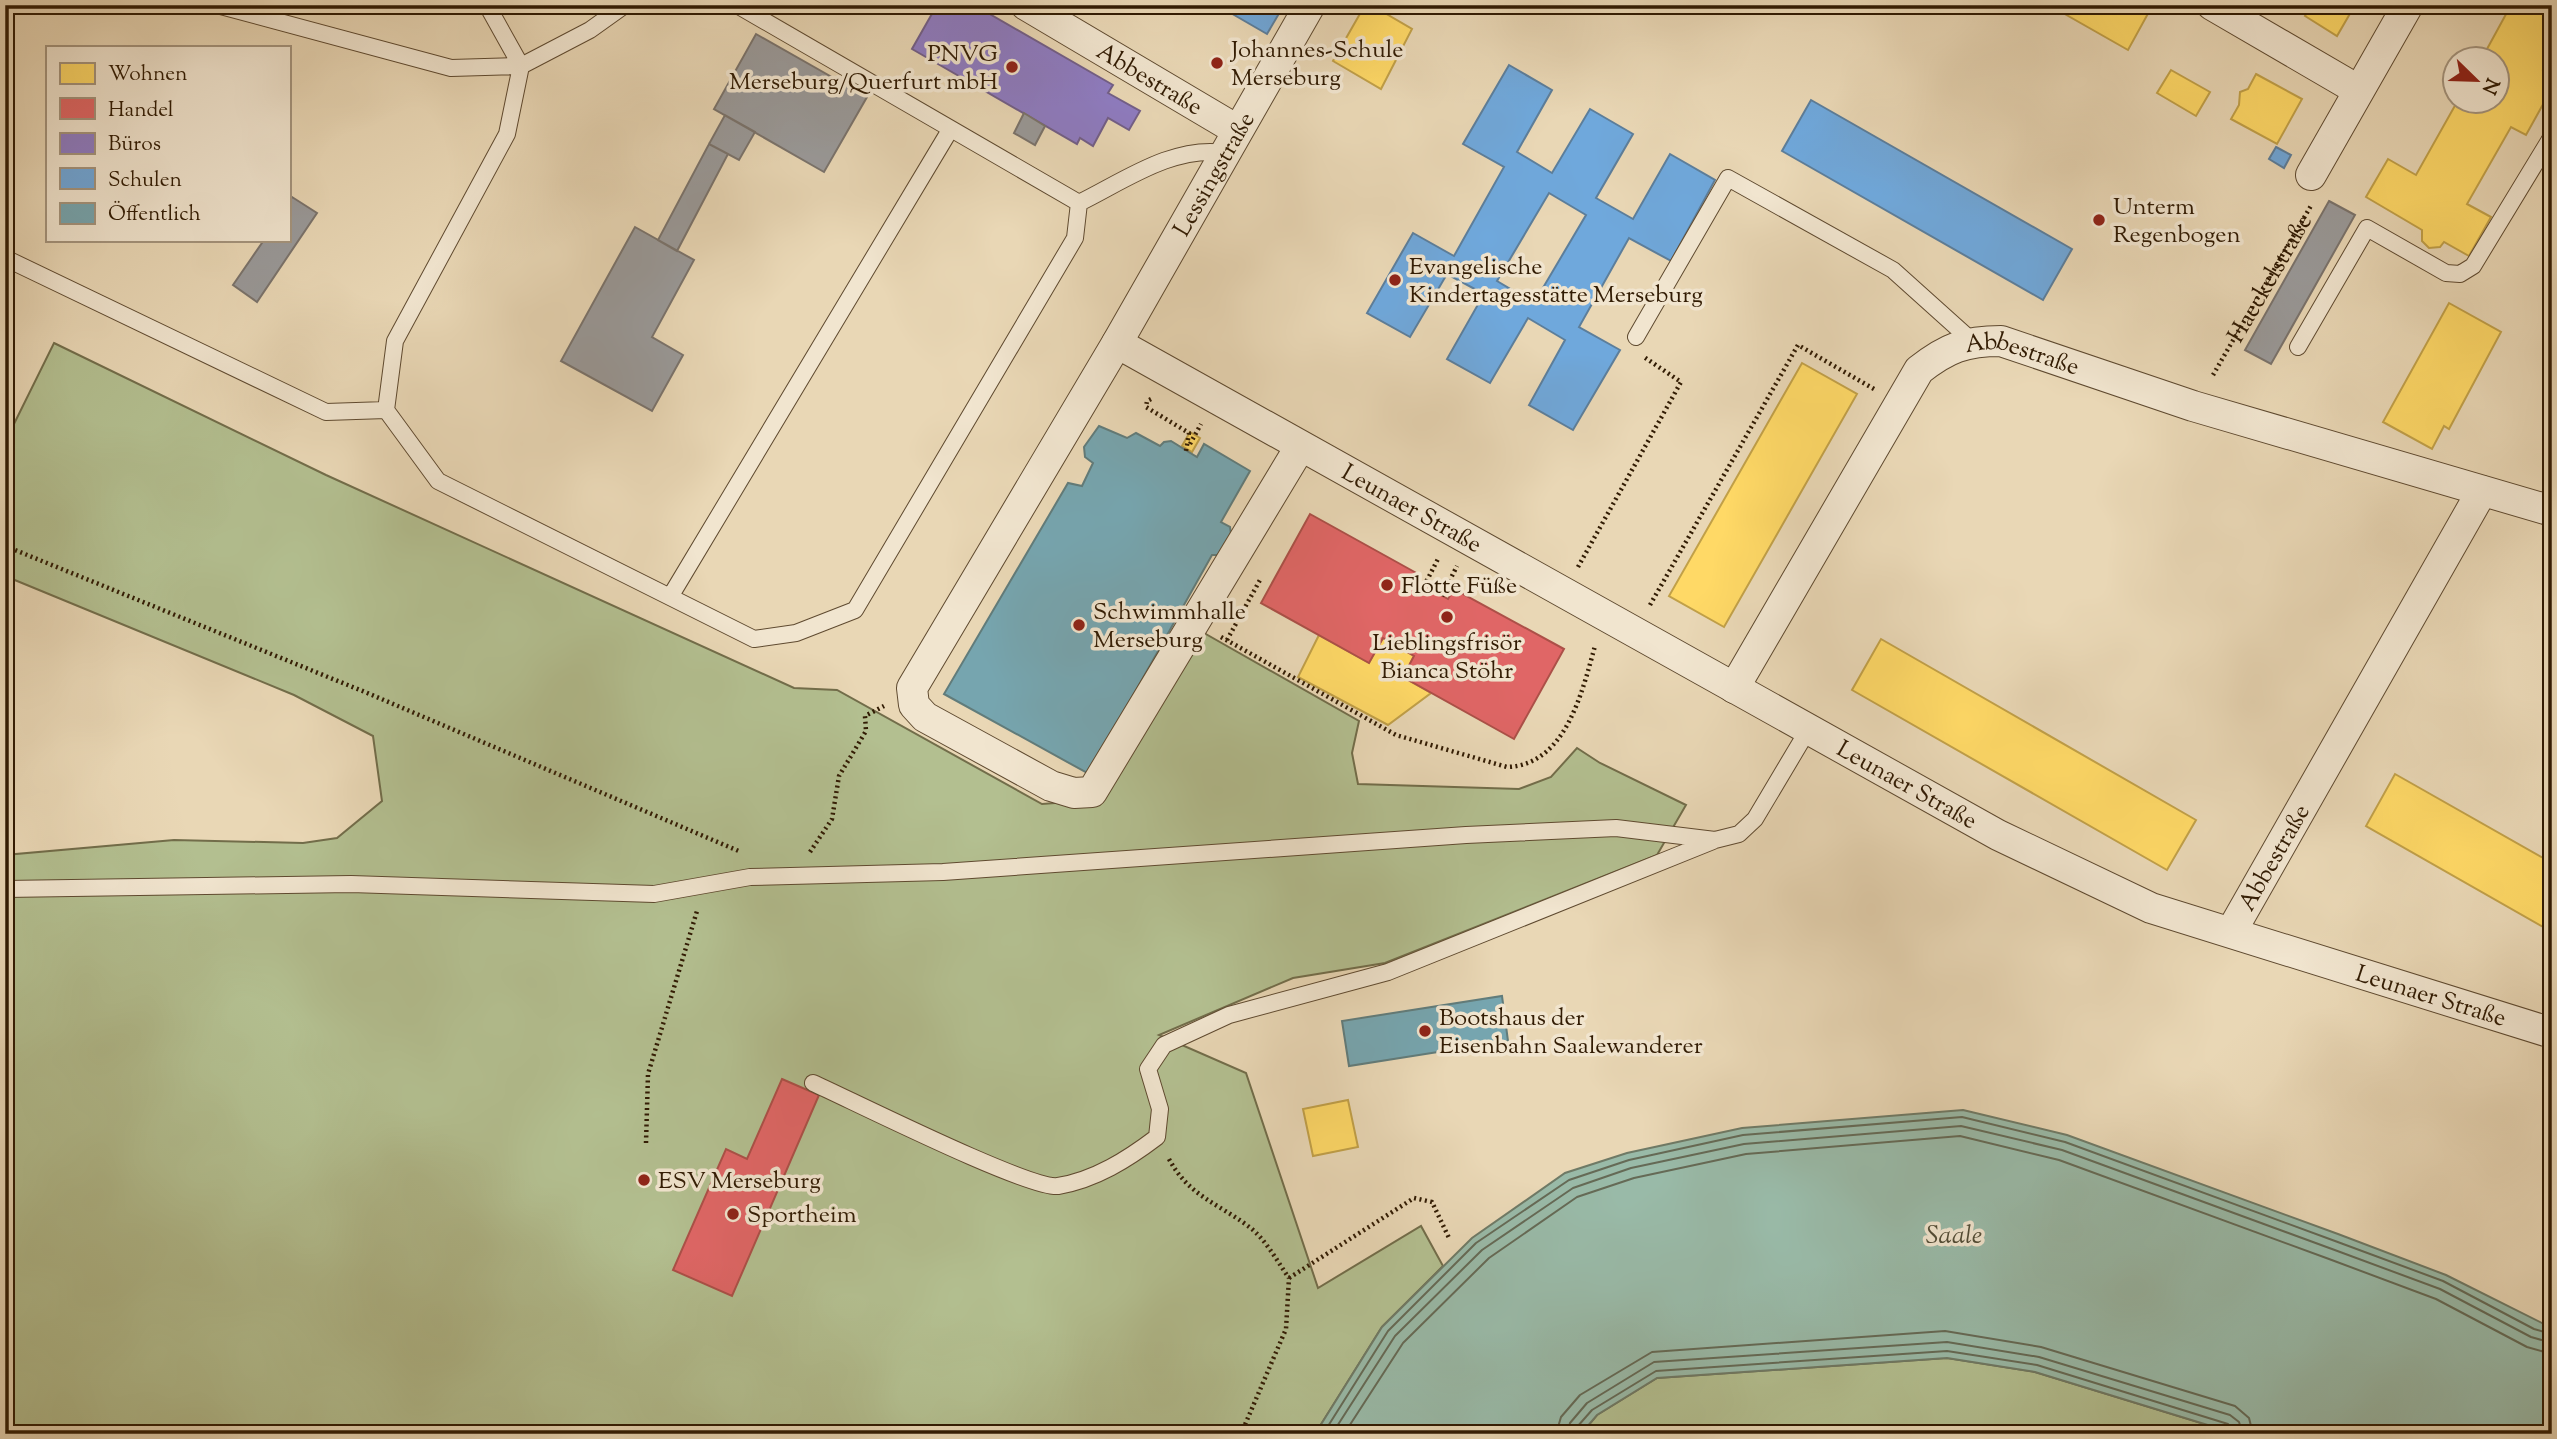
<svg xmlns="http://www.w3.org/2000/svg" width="2557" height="1439" font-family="'Sorts Mill Goudy',serif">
<rect width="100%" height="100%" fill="#e9d7b5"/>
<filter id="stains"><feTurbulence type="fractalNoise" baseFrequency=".00286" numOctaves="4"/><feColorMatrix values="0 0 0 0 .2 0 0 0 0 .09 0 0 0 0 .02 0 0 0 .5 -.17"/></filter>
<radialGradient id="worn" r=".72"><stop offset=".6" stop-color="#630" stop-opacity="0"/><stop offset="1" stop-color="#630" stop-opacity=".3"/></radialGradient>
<path fill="#b3bf90" stroke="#726d4a" stroke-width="2" d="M 54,343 L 326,475 L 794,688 L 837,690 L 1042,804 L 1095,800 L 1204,633 L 1359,721 L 1352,753 L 1358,784 L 1519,789 L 1551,777 L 1577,748 L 1600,763 L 1686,805 L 1657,855 L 1385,963 L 1293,978 L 1159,1035 L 1246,1073 L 1318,1288 L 1421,1226 L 1443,1266 L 1382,1327 L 1315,1434 L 5,1434 L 5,855 L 174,840 L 303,843 L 337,838 L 382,801 L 373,736 L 294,695 L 5,576 L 5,433 L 9,434 Z
M 1947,1358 L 2035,1372 L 2237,1434 L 1581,1434 L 1597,1415 L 1657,1378 Z"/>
<path fill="#99baa8" stroke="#6f7a66" stroke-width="2" d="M 1963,1110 L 2067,1135 L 2338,1234 L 2446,1275 L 2552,1328 L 2552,1434 L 2237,1434 L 2035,1372 L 1947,1358 L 1657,1378 L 1597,1415 L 1581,1434 L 1315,1434 L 1382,1327 L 1472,1238 L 1565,1173 L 1627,1153 L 1742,1128 Z"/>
<path fill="#ffd966" stroke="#c1a048" stroke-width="2" d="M 1365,5 L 1371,5 L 1412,29 L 1381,89 L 1333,61 Z
M 2049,5 L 2140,5 L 2150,10 L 2128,50 Z
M 2311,5 L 2355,5 L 2337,36 L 2305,16 Z
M 2511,5 L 2552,5 L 2552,55 L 2543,70 L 2552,75 L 2552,88 L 2526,135 L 2511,127 L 2467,204 L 2491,217 L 2469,256 L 2444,242 L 2440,247 L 2429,248 L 2422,241 L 2422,230 L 2366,197 L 2388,159 L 2416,175 L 2457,102 L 2498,102 L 2498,60 L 2481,60 Z
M 2171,70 L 2210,92 L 2196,116 L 2157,93 Z
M 2256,74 L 2302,99 L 2277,144 L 2231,119 L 2239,105 L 2240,92 L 2248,89 Z
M 2449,303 L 2501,332 L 2449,429 L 2444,426 L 2432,449 L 2383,422 Z
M 1802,363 L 1857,394 L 1724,627 L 1669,596 Z
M 1190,432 L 1200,438 L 1192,452 L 1182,446 Z
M 1319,635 L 1369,663 L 1383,638 L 1414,656 L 1403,677 L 1431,693 L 1388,725 L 1298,677 Z
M 1881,639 L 2196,820 L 2167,870 L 1852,690 Z
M 2395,774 L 2552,863 L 2552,932 L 2366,826 Z
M 1348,1100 L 1358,1147 L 1313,1156 L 1303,1109 Z"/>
<path fill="#e06666" stroke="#ac5048" stroke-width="2" d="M 1310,514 L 1420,575 L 1416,581 L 1448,599 L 1454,589 L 1564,649 L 1514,739 L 1403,677 L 1414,656 L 1383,638 L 1369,663 L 1261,603 Z
M 782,1079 L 819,1095 L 732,1296 L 673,1270 L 726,1149 L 747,1159 Z"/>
<path fill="#8e7cc3" stroke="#725f89" stroke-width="2" d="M 937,5 L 974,5 L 1113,85 L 1108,93 L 1140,111 L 1129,130 L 1108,118 L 1093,146 L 1080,138 L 1077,144 L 912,49 Z"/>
<path fill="#6fa8dc" stroke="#5c7e9b" stroke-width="2" fill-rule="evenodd" d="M 1217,5 L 1284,5 L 1267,34 Z
M 1509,65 L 1552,90 L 1517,152 L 1552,173 L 1590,109 L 1633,134 L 1596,198 L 1633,219 L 1670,154 L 1715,180 L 1671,261 L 1629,238 L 1579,327 L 1620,350 L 1573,430 L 1529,405 L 1565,340 L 1528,318 L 1490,383 L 1447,359 L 1484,294 L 1447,274 L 1410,337 L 1367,313 L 1413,233 L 1454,256 L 1504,167 L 1463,144 ZM 1549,193 L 1586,215 L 1534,303 L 1497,281 Z
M 1811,100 L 2072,249 L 2043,300 L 1782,151 Z
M 2276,147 L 2291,155 L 2284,168 L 2269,159 Z"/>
<path fill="#76a5af" stroke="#617c7b" stroke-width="2" d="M 1099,426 L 1127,438 L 1136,433 L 1160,446 L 1164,442 L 1171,441 L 1197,457 L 1204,444 L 1250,471 L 1221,522 L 1230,527 L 1231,534 L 1218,555 L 1212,555 L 1089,774 L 944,694 L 1068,483 L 1082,486 L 1093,463 L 1085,457 L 1084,447 Z
M 1502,996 L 1508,1041 L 1349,1066 L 1342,1021 Z"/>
<path fill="#999" stroke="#7a736c" stroke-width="2" d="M 756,34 L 867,97 L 824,172 L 714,109 Z
M 1024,113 L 1045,126 L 1035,145 L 1014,133 Z
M 725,115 L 755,132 L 739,160 L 709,144 Z
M 709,144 L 728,154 L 677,251 L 658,240 Z
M 292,197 L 317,213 L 257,302 L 233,285 L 264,240 L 289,240 L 289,202 Z
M 2329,201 L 2355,215 L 2271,364 L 2245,350 Z
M 635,227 L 694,260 L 652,337 L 683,355 L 652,411 L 561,361 Z"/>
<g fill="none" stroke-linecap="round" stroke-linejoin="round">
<path stroke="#656a56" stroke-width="2" d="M 1323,1434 L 1388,1331 L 1476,1243 L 1569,1180 L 1629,1160 L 1743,1135 L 1962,1117 L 2065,1142 L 2335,1241 L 2443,1281 L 2534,1329 L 2552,1334
M 1332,1434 L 1395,1336 L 1482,1250 L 1573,1188 L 1631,1168 L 1744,1144 L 1961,1126 L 2062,1150 L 2332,1249 L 2440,1289 L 2531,1337 L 2552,1343
M 1344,1434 L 1403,1343 L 1489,1258 L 1577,1197 L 1634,1178 L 1746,1154 L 1960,1136 L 2059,1160 L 2329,1259 L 2436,1299 L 2527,1347 L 2552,1354
M 1556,1434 L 1561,1417 L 1580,1395 L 1652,1352 L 1945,1331 L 2041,1347 L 2235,1406 L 2249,1418 L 2253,1434
M 1567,1434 L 1570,1423 L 1587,1403 L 1654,1362 L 1947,1342 L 2039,1357 L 2230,1415 L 2239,1422 L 2243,1434
M 1576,1434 L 1577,1427 L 1592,1410 L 1656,1371 L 1947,1351 L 2037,1365 L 2228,1424 L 2234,1434"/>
<g stroke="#5f4a30" stroke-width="18">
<path id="service" d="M 217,5 L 451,68 L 521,66 L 590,30 L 625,5
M 487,5 L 521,66 L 507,134 L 395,341 L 386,410 L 438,481 L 754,639 L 796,633 L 855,610 L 1075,238 L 1079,203 C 1124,181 1173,145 1225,153
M 737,5 L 1079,203
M 5,258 L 326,412 L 386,410
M 1636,337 L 1728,178 L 1893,270 L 1972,341
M 2298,347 L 2367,228 L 2446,273 L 2460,274 L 2473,266 L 2552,136
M 670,597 L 950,130
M 5,889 L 351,884 L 654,894 L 750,877 L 943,872 L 1466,835 L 1616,828 L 1715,840 L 1739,834 L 1755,819 L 1808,730
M 813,1083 C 851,1100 1030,1190 1058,1186 C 1095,1180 1128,1159 1157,1137 L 1160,1109 L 1148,1069 L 1164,1045 L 1229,1015 L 1388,972 L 1713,841"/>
</g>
<g stroke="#5f4a30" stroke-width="32">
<g id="minor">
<path id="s2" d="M 1026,5 L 1237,130"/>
<path d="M 2212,5 L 2358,90"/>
<path d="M 2311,175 L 2408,5"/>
<path id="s3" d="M 1117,343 L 1998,835 L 2151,908 L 2552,1033"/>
<path id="s4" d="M 1300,447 L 1092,792 L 1074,793 L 1051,786 L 925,717 L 914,705 L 912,688 L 1117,343 L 1310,5"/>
<path id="s5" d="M 1734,688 L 1919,370 C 1947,348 1965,341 2001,341 L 2193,406 L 2552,511"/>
<path id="s6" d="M 2231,932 L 2482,491"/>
</g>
</g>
<g stroke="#311b03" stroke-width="4.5" stroke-dasharray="2 3.5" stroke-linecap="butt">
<path id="s1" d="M 2213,375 L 2312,204"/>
<path d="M 1151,399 L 1147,401 L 1146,407 L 1189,433 L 1186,451"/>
<path d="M 1190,444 L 1201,424"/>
<path d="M 5,546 L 365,692 L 741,852"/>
<path d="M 1578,567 L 1681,382 L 1644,357"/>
<path d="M 1424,586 L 1438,559"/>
<path d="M 1442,596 L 1457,566"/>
<path d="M 1650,605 L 1798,345 L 1874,389"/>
<path d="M 1221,637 L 1396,735 L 1507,767 C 1566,765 1582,692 1595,646"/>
<path d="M 1227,640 L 1260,580"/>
<path d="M 810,852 L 832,819 L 839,776 L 866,731 L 865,716 L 884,706"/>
<path d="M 646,1143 L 648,1074 L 697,911"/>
<path d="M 1169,1159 C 1188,1195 1217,1203 1248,1226 C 1265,1238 1277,1261 1289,1278 L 1286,1329 L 1241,1434"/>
<path d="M 1289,1278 L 1414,1198 L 1432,1202 L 1450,1240"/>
</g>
<use href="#service" stroke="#f1e5cf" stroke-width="16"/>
<use href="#minor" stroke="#f1e5cf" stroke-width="30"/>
</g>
<g fill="#8f2418" stroke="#f1e5cf" stroke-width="2.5">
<circle cx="1217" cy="63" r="7"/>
<circle cx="1012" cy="67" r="7"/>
<circle cx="2099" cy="220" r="7"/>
<circle cx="1395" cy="280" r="7"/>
<circle cx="1387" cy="585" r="7"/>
<circle cx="1447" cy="617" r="7"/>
<circle cx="1079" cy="625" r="7"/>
<circle cx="1425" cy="1031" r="7"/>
<circle cx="644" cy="1180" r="7"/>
<circle cx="733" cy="1214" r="7"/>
</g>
<g text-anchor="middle" stroke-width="7" stroke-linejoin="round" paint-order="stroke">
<g font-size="24" fill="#311b03" stroke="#f1e5cf" text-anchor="start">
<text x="1231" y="57">Johannes-Schule<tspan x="1231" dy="28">Merseburg</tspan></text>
<text x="998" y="61" text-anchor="end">PNVG<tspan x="998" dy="28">Merseburg/Querfurt mbH</tspan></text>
<text x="2113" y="214">Unterm<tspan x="2113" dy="28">Regenbogen</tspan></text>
<text x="1409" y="274">Evangelische<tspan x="1409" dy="28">Kindertagesstätte Merseburg</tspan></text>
<text x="1401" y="593">Flotte Füße</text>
<text x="1093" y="619">Schwimmhalle<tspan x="1093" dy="28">Merseburg</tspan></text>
<text x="1447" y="650" text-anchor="middle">Lieblingsfrisör<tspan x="1447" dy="28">Bianca Stöhr</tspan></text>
<text x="1439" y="1025">Bootshaus der<tspan x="1439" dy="28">Eisenbahn Saalewanderer</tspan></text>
<text x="658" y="1188">ESV Merseburg</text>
<text x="747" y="1222">Sportheim</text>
</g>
<g font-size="24" fill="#311b03" stroke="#f1e5cf">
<text dy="8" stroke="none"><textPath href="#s2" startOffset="144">Abbestraße</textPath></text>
<text dy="8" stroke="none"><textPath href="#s4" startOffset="1218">Lessingstraße</textPath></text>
<text dy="8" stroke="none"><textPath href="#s1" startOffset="112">Haeckelstraße</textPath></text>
<text dy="8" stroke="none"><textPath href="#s5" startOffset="480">Abbestraße</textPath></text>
<text dy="8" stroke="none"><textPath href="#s3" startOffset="338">Leunaer Straße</textPath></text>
<text dy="8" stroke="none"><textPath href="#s3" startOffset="905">Leunaer Straße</textPath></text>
<text dy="8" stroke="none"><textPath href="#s6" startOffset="86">Abbestraße</textPath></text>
<text dy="8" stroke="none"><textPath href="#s3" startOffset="1472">Leunaer Straße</textPath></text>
</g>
<g font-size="26" font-style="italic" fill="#504b35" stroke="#f1e5cf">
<text x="1954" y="1243">Saale</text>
</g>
</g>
<rect width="2557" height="1439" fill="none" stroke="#e9d7b5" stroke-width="28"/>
<rect x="7" y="7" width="2543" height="1425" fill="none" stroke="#311b03" stroke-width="3.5"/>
<rect x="14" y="14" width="2529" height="1411" fill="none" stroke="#311b03" stroke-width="2"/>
<rect x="46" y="46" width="245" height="196" fill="#f1e5cf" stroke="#a4947d" stroke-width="2"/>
<rect x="60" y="63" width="35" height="21" fill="#ffd966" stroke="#a4947d" stroke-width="2"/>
<text x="108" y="80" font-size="21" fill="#311b03">Wohnen</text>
<rect x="60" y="98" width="35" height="21" fill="#e06666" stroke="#a4947d" stroke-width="2"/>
<text x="108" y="116" font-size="21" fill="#311b03">Handel</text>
<rect x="60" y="133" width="35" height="21" fill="#8e7cc3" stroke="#a4947d" stroke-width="2"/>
<text x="108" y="150" font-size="21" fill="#311b03">Büros</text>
<rect x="60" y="168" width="35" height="21" fill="#6fa8dc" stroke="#a4947d" stroke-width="2"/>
<text x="108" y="186" font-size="21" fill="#311b03">Schulen</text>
<rect x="60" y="203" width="35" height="21" fill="#76a5af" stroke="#a4947d" stroke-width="2"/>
<text x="108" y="220" font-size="21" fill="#311b03">Öffentlich</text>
<g transform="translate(2476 80) rotate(113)"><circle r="33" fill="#f1e5cf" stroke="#a4947d" stroke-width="2"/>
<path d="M0-5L12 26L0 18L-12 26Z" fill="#8f2418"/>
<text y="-10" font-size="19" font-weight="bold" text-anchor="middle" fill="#311b03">N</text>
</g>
<rect width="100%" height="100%" filter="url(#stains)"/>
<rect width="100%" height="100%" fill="url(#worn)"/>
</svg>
